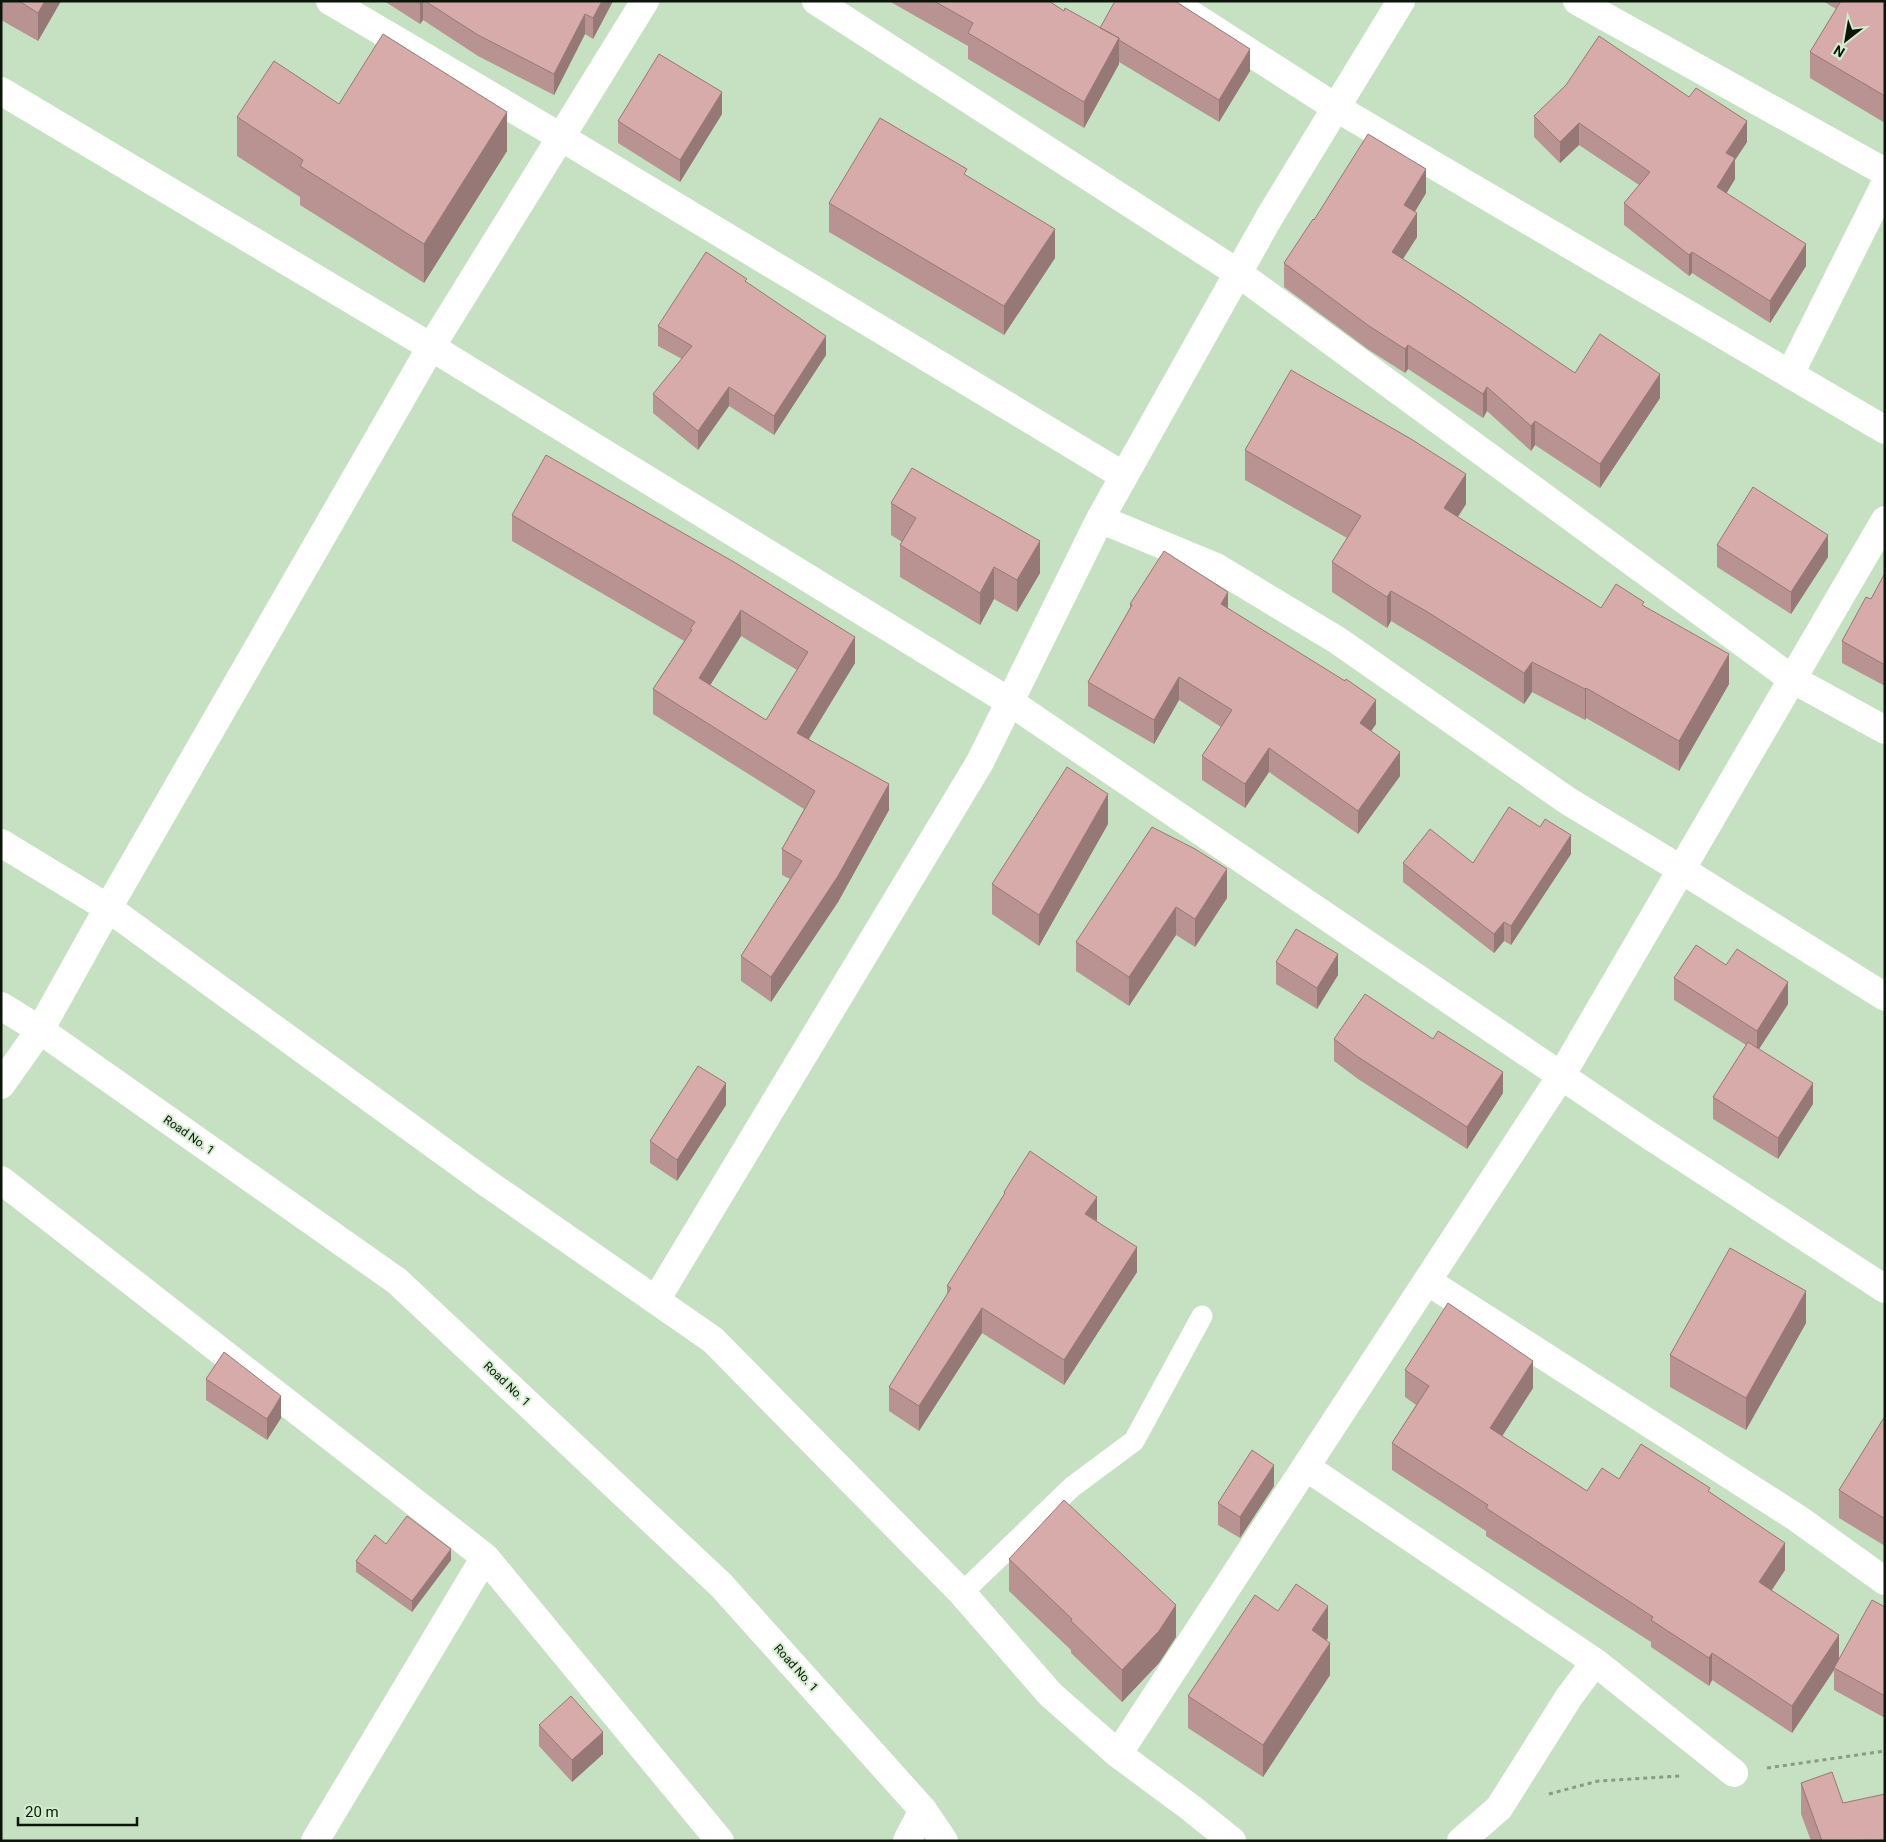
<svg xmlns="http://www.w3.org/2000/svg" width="1886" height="1842" font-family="Roboto,sans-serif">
<rect width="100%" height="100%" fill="#c6e1c1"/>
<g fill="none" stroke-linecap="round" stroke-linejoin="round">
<path stroke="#879c83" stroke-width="3" stroke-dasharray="4 4" stroke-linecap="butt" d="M 1767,1768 L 1885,1751
M 1549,1794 L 1598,1781 L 1681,1776"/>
<path stroke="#fff" stroke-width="21" d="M 962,1593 L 1072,1487 L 1134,1441 L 1202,1316"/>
<path stroke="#fff" stroke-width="28" d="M 330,1 L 554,133 L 1124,476
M 816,1 L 1238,273 L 1792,679 L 1885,730
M 1170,1 L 1335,107 L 1885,430
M 1577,1 L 1885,172
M 1,91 L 431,347 L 1010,702 L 1644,1132 L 1885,1289
M 1790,374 L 1885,184
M 1100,519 L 1216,567 L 1337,640 L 1568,801 L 1682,870 L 1885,997
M 1,843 L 108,908 L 484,1181 L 713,1340 L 962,1593 L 1050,1694 L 1118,1754 L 1191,1808 L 1232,1841
M 1,1085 L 40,1030 L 108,908 L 431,347 L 645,1
M 1,1180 L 485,1557 L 720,1841
M 1427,1281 L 1797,1518 L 1885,1581
M 656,1300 L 980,762 L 1100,519 L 1270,216 L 1401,1
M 1306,1467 L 1595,1662 L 1569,1697 L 1499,1808 L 1461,1841
M 1595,1662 L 1734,1773
M 1118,1754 L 1561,1076 L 1885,520
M 315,1841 L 485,1557"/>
<path stroke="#fff" stroke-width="28" d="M 907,1841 L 923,1810"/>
<path stroke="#fff" stroke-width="28" d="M 1,1006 L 40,1030 L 397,1281 L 721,1585 L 923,1810 L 944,1841"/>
</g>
<path fill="#b99392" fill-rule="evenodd" d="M 1,1 L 61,1 L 38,41 L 1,20 Z
M 384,1 L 613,1 L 593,39 L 585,34 L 554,95 L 478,56 L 423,20 L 420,24 Z
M 889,1 L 1049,1 L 1064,11 L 1100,28 L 1250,71 L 1219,122 L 1119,62 L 1119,64 L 1084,128 L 968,59 L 968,46 Z
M 1823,1 L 1885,1 L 1885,123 L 1810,78 L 1810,52 L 1836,9 Z
M 339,104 L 507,151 L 424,283 L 300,205 L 300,197 L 237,156 L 237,117 Z
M 722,114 L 680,182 L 618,143 L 618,121 Z
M 1534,116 L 1747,142 L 1735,160 L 1735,179 L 1726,194 L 1806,266 L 1770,323 L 1692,273 L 1689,276 L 1624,225 L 1624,203 L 1639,185 L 1579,145 L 1560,163 L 1534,137 Z
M 967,176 L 1055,258 L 1004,335 L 829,232 L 829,203 Z
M 1426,193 L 1415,212 L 1417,237 L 1403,259 L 1575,373 L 1660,398 L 1600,488 L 1535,445 L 1531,451 L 1487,411 L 1483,418 L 1408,369 L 1405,373 L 1369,350 L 1284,287 L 1284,263 L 1314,220 Z
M 747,283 L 826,355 L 774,435 L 729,406 L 698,450 L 653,413 L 653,394 L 682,359 L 658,346 L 658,326 Z
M 1245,450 L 1466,504 L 1458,517 L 1601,608 L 1644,606 L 1729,684 L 1679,771 L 1586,718 L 1585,720 L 1532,692 L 1524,704 L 1426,642 L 1391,621 L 1387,628 L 1332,592 L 1332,562 L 1347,538 L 1245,480 Z
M 546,455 L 855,663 L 809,739 L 889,810 L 838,902 L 771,1002 L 741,981 L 741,956 L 790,879 L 782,875 L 782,849 L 804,809 L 653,714 L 653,689 L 684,641 L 512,541 L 512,515 ZM 741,636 L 797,670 L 766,720 L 710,685 Z
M 891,503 L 1040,573 L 1017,612 L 994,599 L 980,625 L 900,577 L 900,545 L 902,542 L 891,535 Z
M 1717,545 L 1828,557 L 1791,614 L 1717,567 Z
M 1885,573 L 1885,686 L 1842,663 L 1842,641 L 1871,599 Z
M 1130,604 L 1228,608 L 1376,724 L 1371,731 L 1400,776 L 1358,834 L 1269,772 L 1245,808 L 1202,780 L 1202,756 L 1221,727 L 1179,700 L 1154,744 L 1088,706 L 1088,682 L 1130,608 Z
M 1108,824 L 1039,946 L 992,914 L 992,884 Z
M 1152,827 L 1227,898 L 1195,947 L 1176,935 L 1129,1006 L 1076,971 L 1076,942 Z
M 1571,854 L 1511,945 L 1504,941 L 1494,953 L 1403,882 L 1403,863 L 1473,863 Z
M 1276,962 L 1338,975 L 1317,1009 L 1276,984 Z
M 1674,978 L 1788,1004 L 1759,1049 L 1813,1104 L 1778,1159 L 1713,1119 L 1713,1097 L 1746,1045 L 1674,1000 Z
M 1334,1039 L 1503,1093 L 1467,1149 L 1358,1079 L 1334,1061 Z
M 726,1105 L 677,1181 L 650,1163 L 650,1141 Z
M 1004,1192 L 1097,1221 L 1137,1272 L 1064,1385 L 982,1333 L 919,1431 L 889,1411 L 889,1387 L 947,1295 L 947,1286 L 1004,1195 Z
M 1806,1323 L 1746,1430 L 1670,1387 L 1670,1355 Z
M 1405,1370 L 1533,1388 L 1502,1436 L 1587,1491 L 1619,1479 L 1710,1493 L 1785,1570 L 1772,1590 L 1839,1659 L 1885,1607 L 1885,1718 L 1834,1690 L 1834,1670 L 1792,1733 L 1712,1680 L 1709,1686 L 1651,1647 L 1651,1642 L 1486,1536 L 1486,1531 L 1392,1470 L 1392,1443 L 1416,1405 L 1405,1397 Z
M 206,1379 L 281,1418 L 267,1440 L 206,1400 Z
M 1885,1416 L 1885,1546 L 1839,1518 L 1839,1490 Z
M 1274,1486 L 1240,1538 L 1218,1525 L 1218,1503 Z
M 386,1544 L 451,1560 L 412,1612 L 356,1572 L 356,1561 Z
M 1009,1559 L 1176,1637 L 1159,1663 L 1122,1702 L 1071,1653 L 1071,1650 L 1009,1591 Z
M 1278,1611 L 1328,1638 L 1326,1640 L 1330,1675 L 1263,1777 L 1188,1728 L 1188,1696 Z
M 539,1725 L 603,1754 L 572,1782 L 539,1746 Z
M 1801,1783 L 1843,1803 L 1885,1841 L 1811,1841 L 1801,1814 Z"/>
<path fill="#967877" d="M 45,1 L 61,1 L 38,41 L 38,13 Z
M 422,1 L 423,1 L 423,20 L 420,24 L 420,4 Z
M 602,1 L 613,1 L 593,39 L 593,18 Z
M 585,14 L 585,34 L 554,95 L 554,74 Z
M 1119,38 L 1119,64 L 1084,128 L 1084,102 Z
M 1250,49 L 1250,71 L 1219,122 L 1219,100 Z
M 722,92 L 722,114 L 680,182 L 680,160 Z
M 507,112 L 507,151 L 424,283 L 424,244 Z
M 1747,121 L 1747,142 L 1735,160 L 1735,179 L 1717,209 L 1717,187 L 1726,153 Z
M 1579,123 L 1579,145 L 1560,163 L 1560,142 Z
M 1426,169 L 1426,193 L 1404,229 L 1404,205 Z
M 1417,213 L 1417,237 L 1392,276 L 1392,252 Z
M 1055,229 L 1055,258 L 1004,335 L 1004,306 Z
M 1806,244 L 1806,266 L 1770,323 L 1770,301 Z
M 1692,252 L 1692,273 L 1689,276 L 1689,255 Z
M 826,336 L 826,355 L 774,435 L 774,416 Z
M 1408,345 L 1408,369 L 1405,373 L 1405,349 Z
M 1660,374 L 1660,398 L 1600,488 L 1600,464 Z
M 729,387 L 729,406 L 698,450 L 698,431 Z
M 1487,387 L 1487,411 L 1483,418 L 1483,394 Z
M 1535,421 L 1535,445 L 1531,451 L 1531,426 Z
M 1466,474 L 1466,504 L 1444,538 L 1444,508 Z
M 1828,535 L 1828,557 L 1791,614 L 1791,592 Z
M 1040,541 L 1040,573 L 1017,612 L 1017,580 Z
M 994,567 L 994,599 L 980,625 L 980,593 Z
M 1391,591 L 1391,621 L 1387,628 L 1387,597 Z
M 1228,592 L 1228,616 L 1221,604 Z
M 741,610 L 741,636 L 699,703 L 699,678 Z
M 855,637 L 855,663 L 797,758 L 797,733 Z
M 1729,654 L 1729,684 L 1679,771 L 1679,741 Z
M 1532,662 L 1532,692 L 1524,704 L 1524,673 Z
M 1179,677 L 1179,700 L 1154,744 L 1154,720 Z
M 1586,688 L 1586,718 L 1585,720 L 1585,689 Z
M 1376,700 L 1376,724 L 1360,747 L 1360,723 Z
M 1269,748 L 1269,772 L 1245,808 L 1245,784 Z
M 1400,752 L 1400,776 L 1358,834 L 1358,811 Z
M 889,784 L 889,810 L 838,902 L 771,1002 L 771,977 Z
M 1108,794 L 1108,824 L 1039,946 L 1039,915 Z
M 1571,835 L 1571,854 L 1511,945 L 1511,926 Z
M 1227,869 L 1227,898 L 1195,947 L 1195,919 Z
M 1176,907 L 1176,935 L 1129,1006 L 1129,977 Z
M 1504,922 L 1504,941 L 1494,953 L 1494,934 Z
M 1338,954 L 1338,975 L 1317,1009 L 1317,988 Z
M 1788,982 L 1788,1004 L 1757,1052 L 1757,1031 Z
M 1503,1072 L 1503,1093 L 1467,1149 L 1467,1127 Z
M 726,1083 L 726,1105 L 677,1181 L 677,1160 Z
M 1813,1083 L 1813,1104 L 1778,1159 L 1778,1138 Z
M 1097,1197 L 1097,1221 L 1085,1214 Z
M 1137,1247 L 1137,1272 L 1064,1385 L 1064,1360 Z
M 1806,1291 L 1806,1323 L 1746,1430 L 1746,1398 Z
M 982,1308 L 982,1333 L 919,1431 L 919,1406 Z
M 1533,1361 L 1533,1388 L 1490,1455 L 1490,1428 Z
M 281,1396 L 281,1418 L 267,1440 L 267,1419 Z
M 1274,1465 L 1274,1486 L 1240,1538 L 1240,1517 Z
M 1785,1543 L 1785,1570 L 1759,1609 L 1759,1582 Z
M 451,1549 L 451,1560 L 412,1612 L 412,1601 Z
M 1176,1605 L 1176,1637 L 1159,1663 L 1122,1702 L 1122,1670 Z
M 1328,1606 L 1328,1638 L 1312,1662 L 1312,1630 Z
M 1839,1635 L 1839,1662 L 1834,1668 L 1834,1670 L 1792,1733 L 1792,1706 Z
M 1330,1643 L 1330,1675 L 1263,1777 L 1263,1745 Z
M 1712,1653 L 1712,1680 L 1709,1686 L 1709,1658 Z
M 603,1732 L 603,1754 L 572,1782 L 572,1760 Z"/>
<path fill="#d7abaa" stroke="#967877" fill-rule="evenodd" d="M 19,1 L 45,1 L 38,13 Z
M 416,1 L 422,1 L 420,4 Z
M 425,1 L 602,1 L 593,18 L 585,14 L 554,74 L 478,35 Z
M 934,1 L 1049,1 L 1064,11 L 1065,8 L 1119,38 L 1084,102 L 968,33 L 973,23 Z
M 1115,1 L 1175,1 L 1250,49 L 1219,100 L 1119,40 L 1119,38 L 1100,28 Z
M 1841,1 L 1885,1 L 1885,96 L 1810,52 Z
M 383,34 L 507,112 L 424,244 L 300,166 L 303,160 L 237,117 L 274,61 L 339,104 Z
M 1599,36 L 1689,97 L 1696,88 L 1747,121 L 1726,153 L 1735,158 L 1717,187 L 1806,244 L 1770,301 L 1692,252 L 1689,255 L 1624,203 L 1650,172 L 1579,123 L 1560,142 L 1534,116 L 1566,85 Z
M 659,54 L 722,92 L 680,160 L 618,121 Z
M 880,118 L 967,169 L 964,174 L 1055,229 L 1004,306 L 829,203 Z
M 1368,134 L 1426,169 L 1404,205 L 1417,213 L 1392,252 L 1461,296 L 1575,373 L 1600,334 L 1660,374 L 1600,464 L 1535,421 L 1531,426 L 1487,387 L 1483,394 L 1408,345 L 1405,349 L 1369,326 L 1284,263 L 1313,219 L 1314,220 Z
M 706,252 L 747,279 L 745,281 L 826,336 L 774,416 L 729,387 L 698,431 L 653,394 L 692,346 L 658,326 Z
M 1291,370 L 1411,439 L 1466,474 L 1444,508 L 1601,608 L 1616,584 L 1644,602 L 1642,605 L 1729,654 L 1679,741 L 1586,688 L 1585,689 L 1532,662 L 1524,673 L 1426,611 L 1391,591 L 1387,597 L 1332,562 L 1361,516 L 1245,450 Z
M 546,455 L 734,562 L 855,637 L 797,733 L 889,784 L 838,876 L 771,977 L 741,956 L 802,861 L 782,849 L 815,791 L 653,689 L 692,630 L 690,629 L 695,622 L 512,515 ZM 741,610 L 808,652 L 766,720 L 699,678 Z
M 912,468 L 1040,541 L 1017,580 L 994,567 L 980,593 L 900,545 L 916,518 L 891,503 Z
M 1753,487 L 1828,535 L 1791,592 L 1717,545 Z
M 1164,551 L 1228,592 L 1221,604 L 1345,681 L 1346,679 L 1376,700 L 1360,723 L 1400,752 L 1358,811 L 1269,748 L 1245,784 L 1202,756 L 1232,710 L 1179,677 L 1154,720 L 1088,682 L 1132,605 L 1130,604 Z
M 1885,573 L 1885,665 L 1842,641 L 1866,597 L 1871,599 Z
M 1067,767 L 1108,794 L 1039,915 L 992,884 Z
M 1509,807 L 1540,827 L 1545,819 L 1571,835 L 1511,926 L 1504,922 L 1494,934 L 1403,863 L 1430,829 L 1473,863 Z
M 1152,827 L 1195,849 L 1227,869 L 1195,919 L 1176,907 L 1129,977 L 1076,942 Z
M 1296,929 L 1338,954 L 1317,988 L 1276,962 Z
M 1696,945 L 1726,965 L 1737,949 L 1788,982 L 1757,1031 L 1674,978 Z
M 1365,994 L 1433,1039 L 1438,1031 L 1503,1072 L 1467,1127 L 1358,1057 L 1334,1039 Z
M 1748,1042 L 1813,1083 L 1778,1138 L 1713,1097 Z
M 698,1066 L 726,1083 L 677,1160 L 650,1141 Z
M 1030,1151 L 1097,1197 L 1085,1214 L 1137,1247 L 1064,1360 L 982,1308 L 919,1406 L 889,1387 L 951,1288 L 947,1286 L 1005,1193 L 1004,1192 Z
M 1730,1248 L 1806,1291 L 1746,1398 L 1670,1355 Z
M 1448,1303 L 1533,1361 L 1490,1428 L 1587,1491 L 1602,1468 L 1619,1479 L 1641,1444 L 1710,1488 L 1708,1491 L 1785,1543 L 1759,1582 L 1839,1635 L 1792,1706 L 1712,1653 L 1709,1658 L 1651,1620 L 1653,1617 L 1486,1508 L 1488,1505 L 1392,1443 L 1429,1386 L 1405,1370 Z
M 224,1352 L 281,1396 L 267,1419 L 206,1379 Z
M 1885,1416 L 1885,1519 L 1839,1490 Z
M 1252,1450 L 1274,1465 L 1240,1517 L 1218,1503 Z
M 1064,1500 L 1176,1605 L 1159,1631 L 1122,1670 L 1071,1621 L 1072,1619 L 1009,1559 Z
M 407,1516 L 451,1549 L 412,1601 L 356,1561 L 375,1535 L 386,1544 Z
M 1296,1584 L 1328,1606 L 1312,1630 L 1330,1643 L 1263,1745 L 1188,1696 L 1255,1595 L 1278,1611 Z
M 1872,1600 L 1885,1607 L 1885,1696 L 1834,1668 Z
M 571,1696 L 603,1732 L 572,1760 L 539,1725 Z
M 1832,1772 L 1843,1803 L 1885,1794 L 1885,1840 L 1822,1841 L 1801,1783 Z"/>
<g text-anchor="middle" stroke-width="4" stroke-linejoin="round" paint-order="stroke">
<g font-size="12" fill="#0c150a" stroke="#d3eece">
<text transform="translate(189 1135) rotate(35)" y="4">Road No. 1</text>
<text transform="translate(507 1384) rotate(43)" y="4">Road No. 1</text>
<text transform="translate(796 1668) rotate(48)" y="4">Road No. 1</text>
</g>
</g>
<rect width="1886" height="1842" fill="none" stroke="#0c150a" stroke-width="5"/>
<g transform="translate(1846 40) rotate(211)" stroke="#d3eece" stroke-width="4" paint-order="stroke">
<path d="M0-4L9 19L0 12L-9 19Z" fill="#0c150a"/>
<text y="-8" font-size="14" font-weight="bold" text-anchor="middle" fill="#0c150a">N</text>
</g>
<path d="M18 1817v8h119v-8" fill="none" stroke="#0c150a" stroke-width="2.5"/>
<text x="25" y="1817" font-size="15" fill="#0c150a" stroke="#d3eece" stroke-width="4" paint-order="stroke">20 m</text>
</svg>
